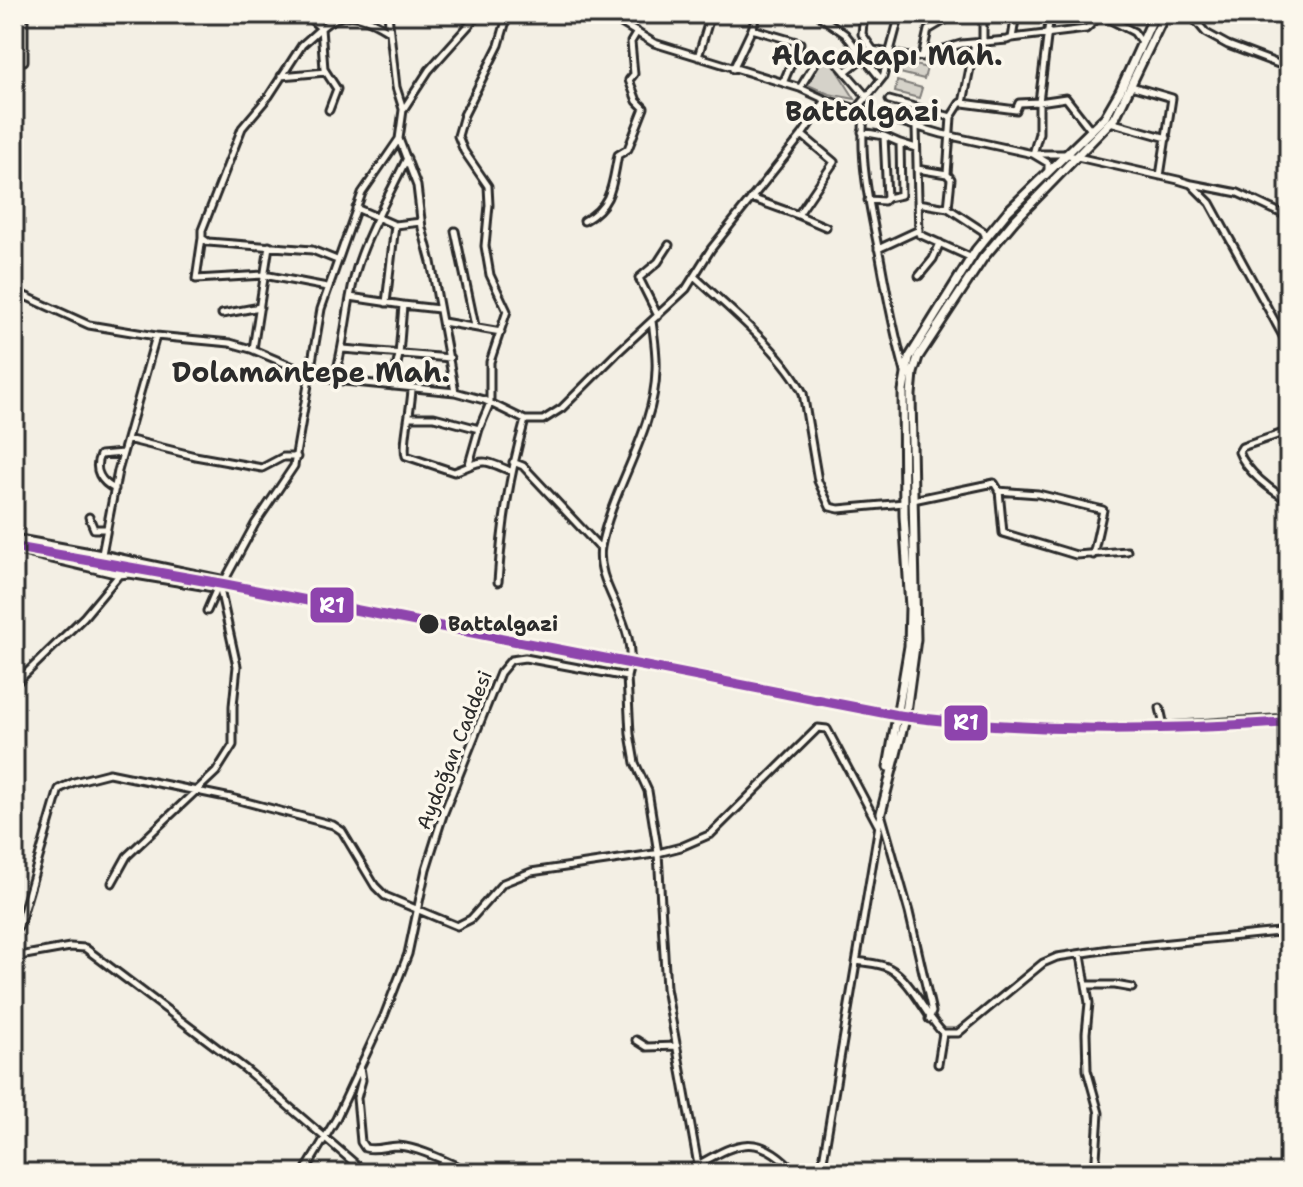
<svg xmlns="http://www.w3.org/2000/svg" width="1303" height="1187" font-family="'Shantell Sans',sans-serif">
<rect width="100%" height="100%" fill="#f3efe4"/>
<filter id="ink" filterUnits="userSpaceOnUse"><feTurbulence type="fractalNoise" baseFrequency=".0125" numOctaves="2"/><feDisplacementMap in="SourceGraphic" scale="16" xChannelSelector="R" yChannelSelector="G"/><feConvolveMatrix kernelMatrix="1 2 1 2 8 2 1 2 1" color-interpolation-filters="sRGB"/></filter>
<g filter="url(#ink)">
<path fill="#d5d2c9" stroke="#807e7a" stroke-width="2" d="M 827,59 L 832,63 L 855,99 L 829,94 L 808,85 L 818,65 Z
M 902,62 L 927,68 L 924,79 L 900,73 Z
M 897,81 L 922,88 L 919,98 L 895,92 Z"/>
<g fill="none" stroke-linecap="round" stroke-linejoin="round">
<g stroke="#2b2b2b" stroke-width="11">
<path id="minor" d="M 305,14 L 321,28 C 345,7 365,16 390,32
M 388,14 L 396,87 L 403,109
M 613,14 L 623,24 L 654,43 L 800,88 L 826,100 L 942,134 L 1033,154 L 1064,154 L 1178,180 L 1191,184 L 1210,203 L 1289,347
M 794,14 L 802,14
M 856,14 L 863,23 L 862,34 L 873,50
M 900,14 L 883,77 L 858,108 L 864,115 C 859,163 871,211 880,257 C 887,296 894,333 905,372
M 983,14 L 983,41
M 1050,14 L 1039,102 L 1066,98 L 1091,130
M 1190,14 L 1206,33 L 1228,45 L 1289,68
M 1101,15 L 1134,32 L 1142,43
M 821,17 L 845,34 L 881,79
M 752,29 L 757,14
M 1012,38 L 1086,29 L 1102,14
M 975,43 L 963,103 L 1016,110 L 1019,103 L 1039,102 L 1039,133 L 1033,154 L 1048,163 L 1048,170
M 698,57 L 711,14
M 922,57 L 928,30 L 955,14
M 24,61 L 24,14
M 733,69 L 752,29 L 800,43 L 783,83
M 845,72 L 873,50 L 914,58 L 961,44 L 1007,40 L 1012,38 L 1016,14
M 281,76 L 326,72
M 1131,86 L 1172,98 L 1160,176
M 800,88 L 817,60 L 827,55 L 835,60 L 867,97
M 889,100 L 951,117
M 329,110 L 337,89 L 324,69 L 321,28 L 302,45 L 269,96 L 242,128 L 202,230 L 202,238 L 208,242 L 312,250 L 337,260
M 1110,122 L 1167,138
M 916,128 L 919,234 L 972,258
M 862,132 L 884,136 L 887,198 L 901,195 L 900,143 L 916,148
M 884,136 L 900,143
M 399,139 L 417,186 L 422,228 L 431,262 L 455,392
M 917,169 L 947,174 L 951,117 L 960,103 L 963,103
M 947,174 L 951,179 L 948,208
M 1192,184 L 1238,193 L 1289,217
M 751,198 L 798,215 L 834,162 L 802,135
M 868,200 L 884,201 L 887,198
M 918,203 L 948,208 L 983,231 L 986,237
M 356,208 L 395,225 L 421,222
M 798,215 L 826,227
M 584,221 C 613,205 612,184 618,155 L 628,149 L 644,108 L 637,101 L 629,80 L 634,74 L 631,42 L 637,32
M 455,231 L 475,326
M 202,238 L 196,279 L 264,275 L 327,287
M 878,249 L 919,230
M 694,276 C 728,308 783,352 803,393 L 818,481 L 830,507 L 839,509 L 904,503
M 919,276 L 933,259 L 940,243
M 14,291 L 89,325 L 156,336 L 230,343 L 251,349 L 310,374 L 334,380 L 455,392 L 484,400 L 525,420 L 543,420 L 562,408 L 616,354 L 686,289 L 711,249 L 802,135 L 826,100
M 350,297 L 403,305 L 399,355 L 392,386
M 386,303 L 395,225
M 403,305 L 439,309
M 222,314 L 260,307
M 658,316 L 639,278 L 658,262 L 669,245
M 443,322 L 501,332
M 253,349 L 269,246
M 343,349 L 450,358
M 334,380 C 347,338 346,294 362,253 C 374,221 392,189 407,158
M 412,388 C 412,405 402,445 406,456 L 454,472 C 484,461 479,457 510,471
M 411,417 L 434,417 L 479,429 L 469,464
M 479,429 L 490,403 L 490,362 L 507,311 L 490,275 L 485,246 L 489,205 L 488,186 L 464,151 L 458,136 L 464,115 L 499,45 L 508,14
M 1289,431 L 1242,447 L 1239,452 C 1246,471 1271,491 1289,500
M 127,439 L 195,456 L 262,468 L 283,457 L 297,457
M 513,462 L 523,466 L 600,548
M 115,489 C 101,482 93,470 100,455 L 123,453
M 998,491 L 1038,494 L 1103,510 L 1093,555
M 913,500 L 994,483 L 999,491 L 1003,533 L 1076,555 L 1127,551
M 89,517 L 94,529 L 107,529
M 14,538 L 102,554 L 118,471 L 156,336
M 14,550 L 119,575
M 102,554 L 225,580
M 498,582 C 502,523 509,477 525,420
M 207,611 L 217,588
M 627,677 L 630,734 L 635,763 L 648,791 L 658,853 L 666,988 L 698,1165
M 14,685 L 84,617 L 119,575 L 129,574 L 220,589 L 255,524 L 294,466 L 321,309 L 362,193 L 399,139 L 403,110 L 429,70 L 479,14
M 1160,708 L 1164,726 L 1289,718
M 882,817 L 909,912 L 932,1012 L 929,1019
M 112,883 L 127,856 L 216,772 L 233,745 L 233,706 L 237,666 L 220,589
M 14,932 L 19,926 L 59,789 L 74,782 L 109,773 L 231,798 L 333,825 L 342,831 L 375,886 L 385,896 L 457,926 L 471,919 L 503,883 L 531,872 L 654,854 L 681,847 L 711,834 L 818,728 L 827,729 L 879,827
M 1081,955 L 1089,1003 L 1086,1033 L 1087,1070 L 1099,1113 L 1095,1173
M 14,957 L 70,947 L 85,948 L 244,1068 L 359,1167 L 378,1173
M 857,961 C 867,963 880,963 889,968 C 911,979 925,1015 943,1033 L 958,1033 L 1043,963 L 1057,957 L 1110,949 L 1289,931
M 1087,985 L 1115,985 L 1132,988
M 636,1040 L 647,1047 L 677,1046
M 938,1064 L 943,1033
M 360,1067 L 362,1080 L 357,1098 L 361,1142 L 365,1148 C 377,1151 386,1146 398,1146 C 423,1148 450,1164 473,1173
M 307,1167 L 316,1173
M 304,1173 L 336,1119 L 384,1016 L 408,954 L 426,869 L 443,815 L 500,673 L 511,660 L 525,658 L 627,677 C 643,626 594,588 601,547 C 612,488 655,431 656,370 C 657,354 654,337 652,321
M 683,1173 C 731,1148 753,1124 796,1173
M 821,1173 L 881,813
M 1080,1173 L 1095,1167"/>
</g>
<g stroke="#2b2b2b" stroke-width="13">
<path id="major" d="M 898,711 L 909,646 L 910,607 L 904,516 L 903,391 L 909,358 L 976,250 L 1008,211 L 1105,117 L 1120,91 L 1155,14
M 906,712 L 916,639 L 911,395 L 913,373 L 918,357 L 983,258 L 1014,221 L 1116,116 L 1165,14
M 888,767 L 896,722
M 881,813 L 904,723"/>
</g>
<use href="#minor" stroke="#fbf7ec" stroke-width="5"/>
<use href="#major" stroke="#fbf7ec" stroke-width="7"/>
<g stroke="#fbf7ec" stroke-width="16">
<path id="rail-1" d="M 14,547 L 223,584 L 895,715 C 1026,733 1157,731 1289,722"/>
</g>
<use href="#rail-1" stroke="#8e44ad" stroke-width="10"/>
</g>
</g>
<circle fill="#2b2b2b" stroke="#fbf7ec" stroke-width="3" cx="429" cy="624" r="11"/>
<g text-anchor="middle" stroke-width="7" stroke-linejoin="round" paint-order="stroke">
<g font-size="20" font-weight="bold" fill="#2b2b2b" stroke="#fbf7ec" text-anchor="start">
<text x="448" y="631">Battalgazi</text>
</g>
<g font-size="20" fill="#2b2b2b" stroke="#fbf7ec">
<text transform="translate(454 750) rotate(-68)" y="7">Aydoğan Caddesi</text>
</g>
<g font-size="28" font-weight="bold" fill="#2b2b2b" stroke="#fbf7ec">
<text x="887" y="65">Alacakapı Mah.</text>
<text x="862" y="121">Battalgazi</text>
<text x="311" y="382">Dolamantepe Mah.</text>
</g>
</g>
<g stroke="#fbf7ec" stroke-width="3">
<rect x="309" y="586" width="46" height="38" rx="8" fill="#8e44ad"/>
<rect x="943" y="704" width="46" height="38" rx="8" fill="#8e44ad"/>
</g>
<g font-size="22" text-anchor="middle" font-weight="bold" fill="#fff">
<text x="332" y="613">R1</text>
<text x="966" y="730">R1</text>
</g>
<rect width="1303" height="1187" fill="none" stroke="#fbf7ec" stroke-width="48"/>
<rect x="24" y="24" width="1255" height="1139" fill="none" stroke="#2b2b2b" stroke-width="3" filter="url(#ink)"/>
</svg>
